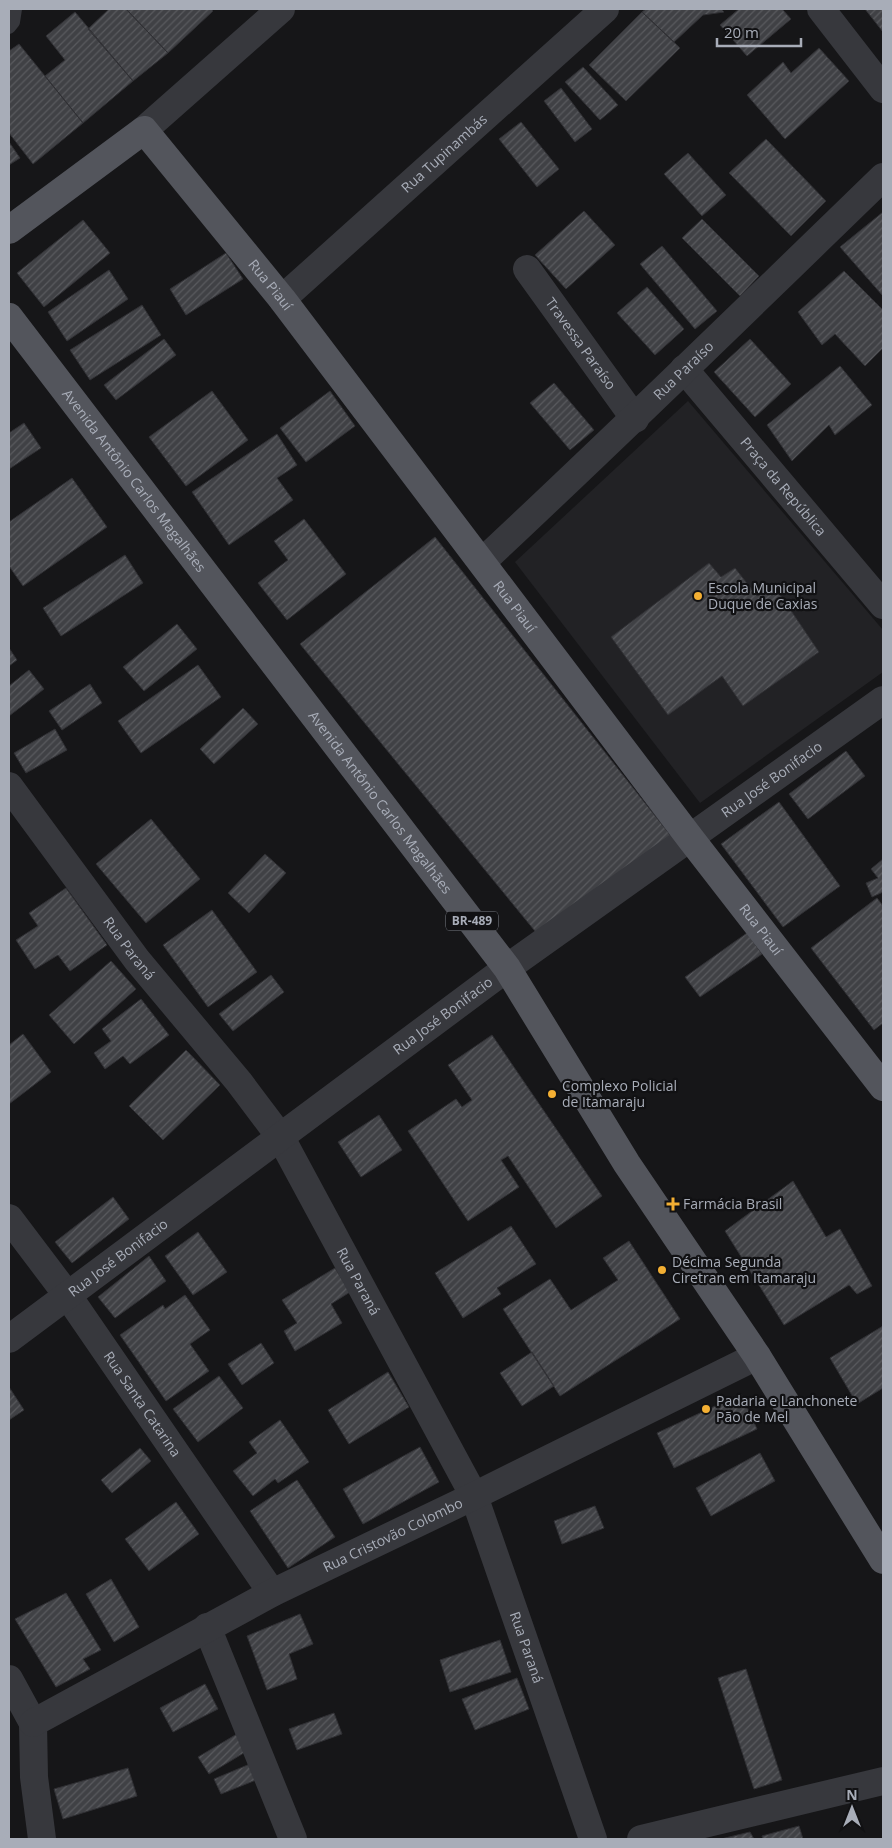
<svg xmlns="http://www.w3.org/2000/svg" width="892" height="1848" font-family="'Open Sans',sans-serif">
<defs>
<pattern id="building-hatch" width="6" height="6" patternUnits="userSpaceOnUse" patternTransform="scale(1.25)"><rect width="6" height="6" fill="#404145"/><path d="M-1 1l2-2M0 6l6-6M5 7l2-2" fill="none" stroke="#595a5e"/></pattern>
</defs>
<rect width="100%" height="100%" fill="#161618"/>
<path fill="#222225" d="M 688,401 L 883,630 L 883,672 L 700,803 L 515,562 Z"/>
<path fill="url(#building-hatch)" stroke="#303034" d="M 109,9 L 126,9 L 168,53 L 133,81 L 88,29 Z
M 126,9 L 211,9 L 213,11 L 168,53 Z
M 646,9 L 721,9 L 724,12 L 703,15 L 674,42 L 642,12 Z
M 739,9 L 782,9 L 791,19 L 747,56 L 720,25 Z
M 865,9 L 883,9 L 883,32 Z
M 75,12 L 133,81 L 83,123 L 45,76 L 65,60 L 46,36 Z
M 642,12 L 680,48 L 626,101 L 589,65 Z
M 19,44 L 83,123 L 33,164 L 9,133 L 9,51 Z
M 819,48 L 849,81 L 785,139 L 747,95 L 783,62 L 791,73 Z
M 583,67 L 618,105 L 600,120 L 565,82 Z
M 561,88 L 592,129 L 575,142 L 544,101 Z
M 521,122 L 559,169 L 537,187 L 499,139 Z
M 766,139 L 826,201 L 791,236 L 729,173 Z
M 9,142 L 20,158 L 9,165 Z
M 688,153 L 726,195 L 702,216 L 664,174 Z
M 584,211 L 615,245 L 566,289 L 535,255 Z
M 883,212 L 883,296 L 840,247 Z
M 702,219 L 759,276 L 740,296 L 682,238 Z
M 83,220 L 110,253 L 44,307 L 17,273 Z
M 662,246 L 717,311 L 695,329 L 640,264 Z
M 226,253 L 243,279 L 186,315 L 170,289 Z
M 109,270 L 128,299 L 67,341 L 48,312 Z
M 844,271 L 883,310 L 883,348 L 865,366 L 835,334 L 822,345 L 798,312 Z
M 647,287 L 684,329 L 655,355 L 617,313 Z
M 142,305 L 161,335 L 90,380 L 70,350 Z
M 164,339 L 176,355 L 116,400 L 104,385 Z
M 750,339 L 791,384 L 755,417 L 714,372 Z
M 840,366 L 872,405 L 835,435 L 829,425 L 792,461 L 767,425 Z
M 554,383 L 594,430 L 570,450 L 530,403 Z
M 212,391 L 248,440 L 186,486 L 149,437 Z
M 330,391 L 355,426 L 306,462 L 280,428 Z
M 24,423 L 41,448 L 9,469 L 9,433 Z
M 277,434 L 297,465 L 277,478 L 293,500 L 229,545 L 192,492 Z
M 72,478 L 107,527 L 23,586 L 9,566 L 9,522 Z
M 304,519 L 346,574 L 287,620 L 258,583 L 288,560 L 274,541 Z
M 435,537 L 675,841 L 539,936 L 300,644 Z
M 125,555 L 143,583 L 61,636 L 43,608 Z
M 709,563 L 721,577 L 735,568 L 757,596 L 775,587 L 819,652 L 743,706 L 722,676 L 668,715 L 611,637 Z
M 177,624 L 197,649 L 144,691 L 123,667 Z
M 9,648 L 17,660 L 9,666 Z
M 198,665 L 221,697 L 141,753 L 118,721 Z
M 29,670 L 44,689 L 9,716 L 9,686 Z
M 90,684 L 102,703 L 62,730 L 49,711 Z
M 243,708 L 258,724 L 214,764 L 200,749 Z
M 55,729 L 67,750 L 26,773 L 14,753 Z
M 846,751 L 865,776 L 808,819 L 789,794 Z
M 779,802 L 840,886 L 783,927 L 721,844 Z
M 151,819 L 200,879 L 146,923 L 96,864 Z
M 265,854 L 286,873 L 249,913 L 228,893 Z
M 883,859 L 883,892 L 872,897 L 866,883 L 878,878 L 871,869 Z
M 66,888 L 107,945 L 70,971 L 58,955 L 35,969 L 16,940 L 38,926 L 29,913 Z
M 877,898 L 883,906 L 883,1023 L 874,1030 L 811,948 Z
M 212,910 L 257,972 L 208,1007 L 163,945 Z
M 747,933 L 762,954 L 700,997 L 685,977 Z
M 111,961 L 136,989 L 74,1044 L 49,1015 Z
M 271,975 L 284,992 L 233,1031 L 219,1014 Z
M 141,999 L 169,1035 L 130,1064 L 123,1056 L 105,1069 L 94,1053 L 111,1041 L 102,1029 Z
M 23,1034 L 51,1072 L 9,1104 L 9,1045 Z
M 492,1035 L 602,1196 L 556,1228 L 508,1156 L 501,1160 L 519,1187 L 468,1221 L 408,1131 L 456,1099 L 462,1107 L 472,1100 L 448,1065 Z
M 186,1050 L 220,1085 L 163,1140 L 129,1106 Z
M 379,1115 L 402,1150 L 361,1177 L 338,1142 Z
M 793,1181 L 826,1237 L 840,1229 L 872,1286 L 857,1294 L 849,1285 L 784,1325 L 725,1231 Z
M 113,1197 L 129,1219 L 72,1263 L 55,1242 Z
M 511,1226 L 536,1264 L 497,1288 L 501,1294 L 463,1318 L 435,1273 Z
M 198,1232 L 227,1272 L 193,1295 L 165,1256 Z
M 629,1241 L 680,1319 L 560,1396 L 503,1309 L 550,1279 L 571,1310 L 618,1280 L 603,1258 Z
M 149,1256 L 166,1281 L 115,1318 L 98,1297 Z
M 335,1268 L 350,1292 L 331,1304 L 342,1323 L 295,1351 L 284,1331 L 297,1323 L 282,1300 Z
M 185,1295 L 210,1330 L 190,1344 L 209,1371 L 166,1401 L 120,1335 L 163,1305 L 165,1309 Z
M 883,1326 L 883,1388 L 857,1404 L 830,1358 Z
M 261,1343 L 274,1363 L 242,1385 L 228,1364 Z
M 532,1352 L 554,1386 L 522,1406 L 500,1373 Z
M 388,1372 L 409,1407 L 349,1444 L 328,1410 Z
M 219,1376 L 243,1408 L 198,1442 L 173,1409 Z
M 9,1387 L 24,1410 L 9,1420 Z
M 741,1394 L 757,1429 L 674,1468 L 657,1433 Z
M 280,1420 L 309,1462 L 278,1483 L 275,1479 L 253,1496 L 233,1471 L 257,1453 L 249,1442 Z
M 420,1447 L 439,1482 L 363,1524 L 343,1489 Z
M 140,1448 L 151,1461 L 112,1493 L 101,1480 Z
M 760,1453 L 775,1481 L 711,1516 L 696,1488 Z
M 297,1480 L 335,1537 L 288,1568 L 250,1511 Z
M 176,1502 L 199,1534 L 149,1571 L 125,1539 Z
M 595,1506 L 604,1528 L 562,1544 L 554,1521 Z
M 111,1579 L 139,1627 L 114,1642 L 86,1594 Z
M 66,1593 L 101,1650 L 83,1659 L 90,1669 L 56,1687 L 15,1619 Z
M 300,1614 L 313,1644 L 289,1654 L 297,1679 L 267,1690 L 247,1636 Z
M 500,1640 L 511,1672 L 450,1692 L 440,1660 Z
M 746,1669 L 782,1780 L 754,1789 L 718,1678 Z
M 517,1678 L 529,1709 L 475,1730 L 462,1699 Z
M 205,1684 L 218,1709 L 173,1732 L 160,1708 Z
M 334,1713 L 342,1734 L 297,1750 L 289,1729 Z
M 237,1734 L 247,1751 L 209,1774 L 198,1757 Z
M 250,1764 L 256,1780 L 221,1794 L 214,1779 Z
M 128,1768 L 137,1796 L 63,1819 L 54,1789 Z
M 799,1826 L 803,1839 L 763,1839 L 762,1836 Z
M 750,1832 L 754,1839 L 721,1839 Z"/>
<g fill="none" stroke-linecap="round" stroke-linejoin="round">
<path stroke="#37383d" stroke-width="14" d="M 9,27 L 13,22 L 15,9"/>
<g stroke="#37383d" stroke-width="28">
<path d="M 821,9 L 883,89"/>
<path d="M 144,130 L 281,9"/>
<path id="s1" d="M 527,269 L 635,419"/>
<path id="s2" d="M 282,299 L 605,9"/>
<path id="s3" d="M 684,369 L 883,605"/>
<path id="s4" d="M 482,562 C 617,436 750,306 883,177"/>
<path id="s5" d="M 9,786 L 137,960 L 239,1082 L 281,1138 L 474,1496 L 593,1839"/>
<path id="s6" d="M 9,1218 L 68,1296 L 272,1593"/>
<path id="s7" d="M 9,1339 L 507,968 L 883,700"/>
<path d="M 207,1627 L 293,1839"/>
<path d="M 9,1679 L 33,1723 L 34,1777 L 42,1839"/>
<path id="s8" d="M 33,1723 L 272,1593 L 474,1496 L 757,1356"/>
<path d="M 641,1839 L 883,1781"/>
</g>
<g stroke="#53555c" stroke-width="28">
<path id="s9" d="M 9,230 L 144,130 L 282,299 L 690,838 L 883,1087"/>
<path id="s10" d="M 9,317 L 507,968 L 627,1164 L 757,1356 L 883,1560"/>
</g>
</g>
<g fill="#f3af33" stroke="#111113" stroke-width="2">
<circle cx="698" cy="596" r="5"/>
<circle cx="552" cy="1094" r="5"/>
<path d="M670.5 1196.5h5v5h5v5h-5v5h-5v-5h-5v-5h5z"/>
<circle cx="662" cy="1270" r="5"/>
<circle cx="706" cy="1409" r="5"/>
</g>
<g text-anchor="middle" stroke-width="4.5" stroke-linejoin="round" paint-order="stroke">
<rect fill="#111113" stroke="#7b7e86" stroke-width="1" x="446" y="911.5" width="52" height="19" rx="4"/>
<g font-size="12" font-weight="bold" fill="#a8adb8">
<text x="472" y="925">BR-489</text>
</g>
<g font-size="14" fill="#a8adb8" stroke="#111113">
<text dy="5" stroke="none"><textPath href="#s2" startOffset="218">Rua Tupinambás</textPath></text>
<text dy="5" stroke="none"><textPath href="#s9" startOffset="368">Rua Piauí</textPath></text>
<text dy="5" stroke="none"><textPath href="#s1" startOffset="92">Travessa Paraíso</textPath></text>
<text dy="5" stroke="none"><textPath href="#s4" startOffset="278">Rua Paraíso</textPath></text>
<text dy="5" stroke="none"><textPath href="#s10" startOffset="206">Avenida Antônio Carlos Magalhães</textPath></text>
<text dy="5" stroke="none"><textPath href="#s3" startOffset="154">Praça da República</textPath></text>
<text dy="5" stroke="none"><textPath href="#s9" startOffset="772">Rua Piauí</textPath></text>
<text dy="5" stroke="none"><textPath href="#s7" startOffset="946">Rua José Bonifacio</textPath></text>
<text dy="5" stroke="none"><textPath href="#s10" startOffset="611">Avenida Antônio Carlos Magalhães</textPath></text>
<text dy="5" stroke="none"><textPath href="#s9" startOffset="1178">Rua Piauí</textPath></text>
<text dy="5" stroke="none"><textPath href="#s5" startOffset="202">Rua Paraná</textPath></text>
<text dy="5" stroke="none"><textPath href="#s7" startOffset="541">Rua José Bonifacio</textPath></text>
<text dy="5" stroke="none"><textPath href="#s7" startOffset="136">Rua José Bonifacio</textPath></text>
<text dy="5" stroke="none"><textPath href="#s5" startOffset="608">Rua Paraná</textPath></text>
<text dy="5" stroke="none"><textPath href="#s6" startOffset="229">Rua Santa Catarina</textPath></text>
<text dy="5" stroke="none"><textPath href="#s8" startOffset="406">Rua Cristovão Colombo</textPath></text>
<text dy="5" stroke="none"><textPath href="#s5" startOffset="1012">Rua Paraná</textPath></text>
</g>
<g font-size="14" fill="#a8adb8" stroke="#111113" text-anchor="start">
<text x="708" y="593">Escola Municipal<tspan x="708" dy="16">Duque de Caxias</tspan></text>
<text x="562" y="1091">Complexo Policial<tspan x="562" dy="16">de Itamaraju</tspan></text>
<text x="683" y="1209">Farmácia Brasil</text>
<text x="672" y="1267">Décima Segunda<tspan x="672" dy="16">Ciretran em Itamaraju</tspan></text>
<text x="716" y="1406">Padaria e Lanchonete<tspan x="716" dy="16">Pão de Mel</tspan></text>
</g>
</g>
<rect width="892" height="1848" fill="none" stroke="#a8adb8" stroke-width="20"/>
<g transform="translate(852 1808)" stroke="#111113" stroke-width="4" paint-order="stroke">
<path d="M0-4L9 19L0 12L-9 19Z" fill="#a8adb8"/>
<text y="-8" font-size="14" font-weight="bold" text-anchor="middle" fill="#a8adb8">N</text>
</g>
<path d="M717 38v8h84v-8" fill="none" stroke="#a8adb8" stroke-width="2.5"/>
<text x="724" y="38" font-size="15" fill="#a8adb8" stroke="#111113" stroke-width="4" paint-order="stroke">20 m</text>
</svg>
